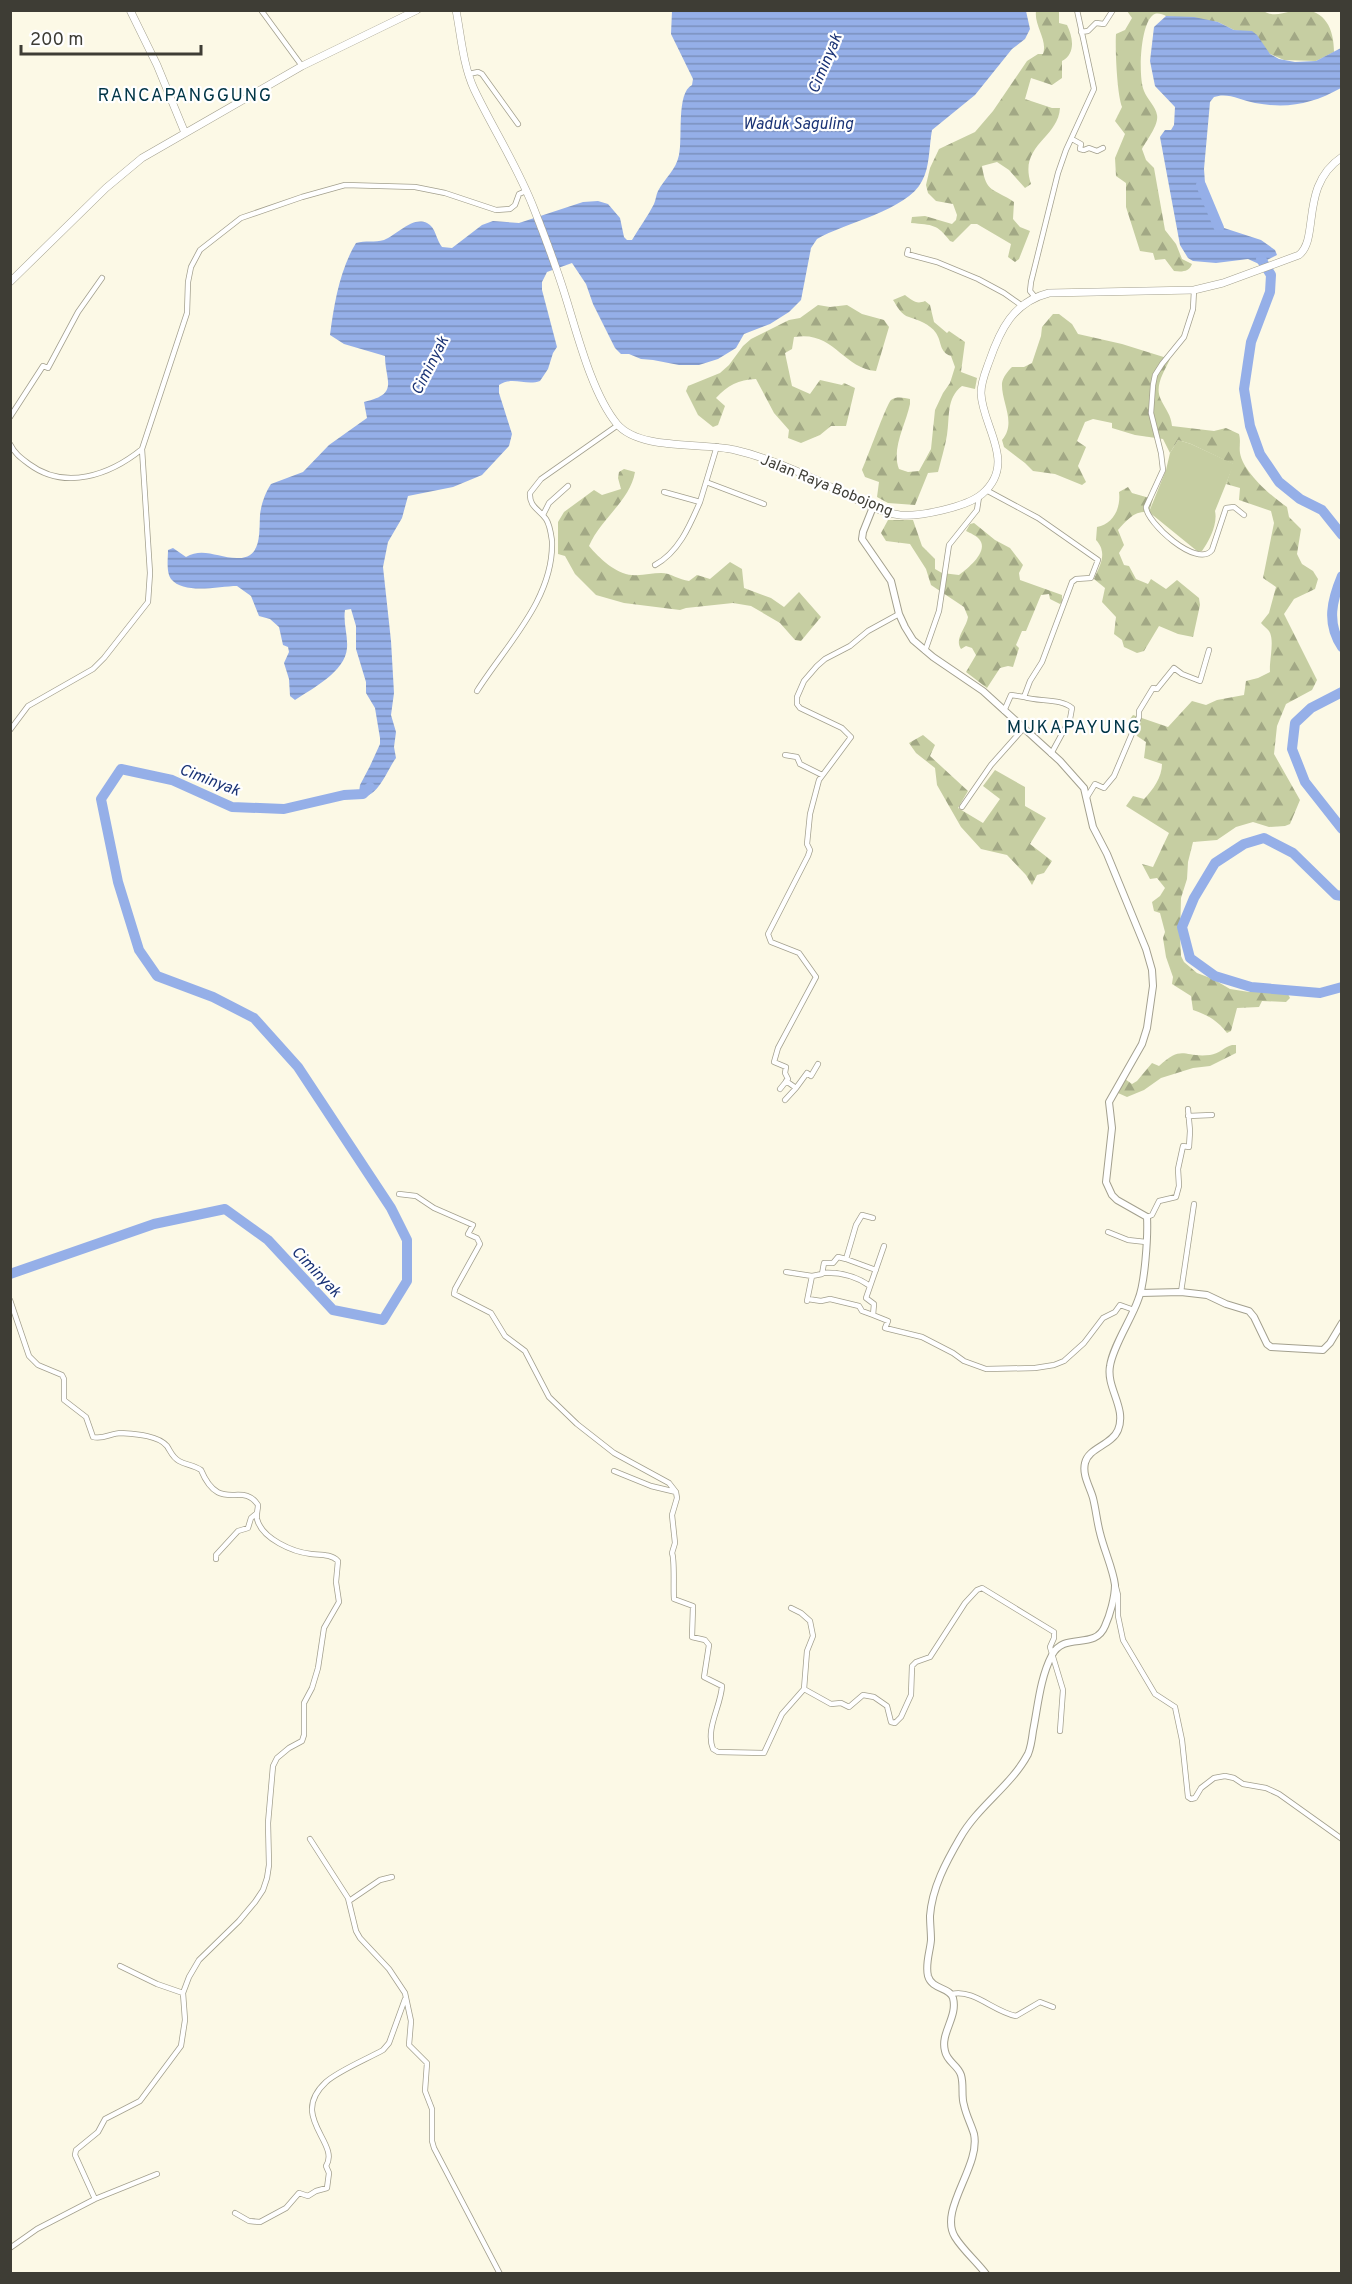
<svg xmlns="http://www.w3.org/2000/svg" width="1352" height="2284" font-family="Overpass,sans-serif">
<defs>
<pattern id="forest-firs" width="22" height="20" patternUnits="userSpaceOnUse" patternTransform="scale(1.5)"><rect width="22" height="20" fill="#c6cea2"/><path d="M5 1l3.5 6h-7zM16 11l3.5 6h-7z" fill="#a2a885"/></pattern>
<pattern id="water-rules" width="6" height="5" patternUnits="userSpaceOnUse" patternTransform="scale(1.5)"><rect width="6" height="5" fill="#95afe8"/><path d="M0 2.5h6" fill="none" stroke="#7b90bd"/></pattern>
</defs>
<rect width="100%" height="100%" fill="#fcf9e6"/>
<path fill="#c6cea2" d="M 1178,440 L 1191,444 L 1234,464 L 1215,511 C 1218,524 1209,541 1202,551 L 1197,551 L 1149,512 L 1166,470 L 1170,453 Z"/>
<path fill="url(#forest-firs)" d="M 1261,10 C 1273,17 1279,14 1292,11 C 1322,5 1334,25 1334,52 L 1316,61 L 1284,60 L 1270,54 L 1246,32 L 1234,30 L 1218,22 L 1166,16 C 1162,14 1157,12 1153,15 C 1140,25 1138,77 1144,91 C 1147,99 1156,107 1157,115 C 1159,125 1146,141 1142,149 L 1146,160 L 1154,168 L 1165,230 L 1176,244 L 1182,259 L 1192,264 C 1189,272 1182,272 1174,271 L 1165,259 L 1155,260 L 1153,253 L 1140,251 L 1126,207 L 1126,183 L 1116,176 L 1115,158 L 1125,134 L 1115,121 L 1122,107 C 1117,94 1115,48 1116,34 L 1125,30 L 1132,18 L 1127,11 Z
M 1036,11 L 1059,11 L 1059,23 L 1067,25 C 1073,37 1076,54 1062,61 L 1062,78 L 1052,85 L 1031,78 L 1025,99 L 1052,108 L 1060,108 C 1058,139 1018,145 1031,184 L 1025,188 L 1009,170 L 997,162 L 982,166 C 986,194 994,188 1014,202 L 1013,219 L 1020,227 L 1030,231 L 1019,259 L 1015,262 L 1008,257 L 1011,244 L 977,224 L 971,224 L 953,242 L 950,241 C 937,224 933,225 911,223 L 912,217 L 925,216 L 952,224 L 956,220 L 957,215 L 953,204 L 936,201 L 928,193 L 926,185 L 930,168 L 939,149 L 975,132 L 993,111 L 1027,61 L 1038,54 L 1043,54 C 1048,40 1034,26 1036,11 Z
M 905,295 C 912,300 916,305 925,301 L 930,305 L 934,322 L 947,333 L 949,331 L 965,342 L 961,372 L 977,378 L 975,389 L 962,386 C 946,398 950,417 947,435 C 945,447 941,460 938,472 L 928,473 L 915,505 L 888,503 L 877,497 L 879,482 L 865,477 L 862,470 C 867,459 887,403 891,400 C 897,396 904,398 910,399 L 910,404 C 906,424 891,449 899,469 L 908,472 L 919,471 L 931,449 L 935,410 L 943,393 L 950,383 L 955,367 L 951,356 C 939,352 942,342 936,333 C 930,324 918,320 909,317 C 901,315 897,306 893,300 Z
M 818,305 L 830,307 L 847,305 L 862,314 L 884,320 L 889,327 L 876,371 C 842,368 834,330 794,337 L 792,349 L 785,353 L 792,386 L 810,394 L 820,380 L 842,385 L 844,383 L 855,388 L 846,426 L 831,426 L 820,435 L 801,443 L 788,438 L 789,430 L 774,413 L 756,379 C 738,380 728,385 716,398 L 725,406 L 718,425 L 713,427 L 698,415 L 686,391 L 688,386 L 720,373 L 729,365 L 743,346 L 751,339 L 789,320 L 800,318 Z
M 1053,314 L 1059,314 L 1072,324 L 1078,334 L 1122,344 L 1170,359 C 1164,372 1154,386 1161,400 C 1166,410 1171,415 1172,426 L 1214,431 L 1226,428 L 1239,434 C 1241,441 1239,446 1240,453 C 1243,472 1271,496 1287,507 L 1289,517 L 1301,529 L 1297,554 L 1302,564 L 1313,571 L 1318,579 L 1315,589 L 1294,599 L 1284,614 L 1317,680 L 1312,690 L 1286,704 L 1277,726 L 1274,754 L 1300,800 L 1290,824 L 1285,826 L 1269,827 L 1253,822 L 1236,827 L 1217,840 L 1193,842 L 1188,862 L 1187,879 L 1181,898 L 1180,937 L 1181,956 L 1184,962 L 1197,973 L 1213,979 L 1230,989 L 1249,992 L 1287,992 L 1290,998 L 1286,1002 L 1262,1001 L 1259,1007 L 1237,1008 L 1231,1031 L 1227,1033 C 1218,1021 1208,1015 1193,1010 L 1191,996 L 1172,984 L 1173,977 L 1166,957 L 1163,938 L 1165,932 L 1160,913 L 1154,911 L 1152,902 L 1160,896 L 1165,888 L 1157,878 L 1150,879 L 1142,864 L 1153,867 L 1169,833 L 1126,806 L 1133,796 L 1144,799 C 1153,790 1162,777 1162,764 L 1144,758 L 1146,742 L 1137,736 L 1130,719 L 1133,715 L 1168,727 L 1192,701 L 1206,705 L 1217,700 L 1244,695 L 1246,681 L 1258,678 L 1270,672 C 1269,661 1275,640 1269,631 C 1267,628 1263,626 1261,623 L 1269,613 L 1276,587 L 1263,578 L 1274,523 L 1271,511 L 1239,500 L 1240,488 L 1226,484 L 1233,464 L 1191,444 L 1178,440 L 1170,453 L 1163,439 L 1135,435 L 1112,428 L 1112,423 L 1093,419 L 1085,422 L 1077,441 L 1086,447 L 1078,466 L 1086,482 L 1082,485 L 1055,474 L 1033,471 L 1025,463 L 1004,447 L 1002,440 C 1017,423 1001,402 1002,383 C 1003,377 1008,371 1012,367 L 1024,367 L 1032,363 L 1041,336 L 1042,327 Z
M 624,469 L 635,472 C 630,501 601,518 589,546 C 599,558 616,574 632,575 C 642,576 652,573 661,573 C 671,573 679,580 689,581 L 697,575 L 710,579 L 730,562 L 742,569 L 744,588 L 771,598 L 784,607 L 799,592 L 821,617 L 801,641 L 795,640 L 780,623 L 751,606 L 733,603 L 686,608 L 680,610 L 624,603 L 596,595 L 575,574 L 565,556 L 558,554 L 558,522 L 564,512 L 594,490 L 602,495 L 621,489 L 618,478 L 619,472 Z
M 1128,487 L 1132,493 L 1153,499 L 1149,512 C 1135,510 1127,520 1118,530 L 1124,545 L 1119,553 L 1124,565 L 1129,566 L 1136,579 L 1148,584 L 1151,579 L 1166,589 L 1177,580 L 1199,598 L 1200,605 L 1193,637 L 1178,634 L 1159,626 L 1144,651 L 1137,653 L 1124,647 L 1122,640 L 1114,634 L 1116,617 L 1102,602 L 1105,588 L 1094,579 C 1100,565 1108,553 1096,540 L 1097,527 C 1114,524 1121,507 1119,492 Z
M 888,520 L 913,520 L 922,546 L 935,559 L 935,569 L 942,573 L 959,575 C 967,569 990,551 979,539 C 977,536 970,533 966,531 L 970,524 L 974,523 L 995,540 L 1010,548 L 1023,565 L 1019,573 L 1020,580 L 1062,595 L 1062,602 L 1060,604 L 1050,599 L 1049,594 L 1041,595 L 1026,631 L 1022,631 L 1016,645 L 1019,648 L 1013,667 L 1008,666 L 1000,668 L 987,688 L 966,672 L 976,655 L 972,648 L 966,646 L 961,649 C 954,638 966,629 968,617 L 964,607 L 931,585 L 926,569 L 910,544 L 886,541 L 881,533 Z
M 923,735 L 935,745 L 930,756 L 968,791 L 958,808 L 983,823 L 1000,799 L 983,786 L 995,770 L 1025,787 L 1025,806 L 1046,818 L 1030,844 L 1052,861 L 1044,873 L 1037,875 L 1032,885 L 1026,875 L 1007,855 L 981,849 L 961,827 L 937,785 L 935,768 L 916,753 L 909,743 Z
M 1232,1045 L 1236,1045 L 1236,1053 L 1210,1066 L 1193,1068 L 1161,1078 L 1144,1090 L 1127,1097 L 1118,1093 L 1125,1079 L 1132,1084 L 1137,1081 L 1152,1063 L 1159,1066 C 1183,1044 1183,1058 1210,1055 C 1219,1054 1224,1047 1232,1045 Z"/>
<path fill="url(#water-rules)" d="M 672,11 L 1026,11 L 1030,29 L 1025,39 L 1012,49 L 975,95 L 932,130 C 929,146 930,167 922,181 C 908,210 844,223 817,239 L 811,248 L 801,300 L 789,312 L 770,324 L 744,334 L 736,348 L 718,359 L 699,365 L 679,365 L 653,360 L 641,359 L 629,354 L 621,354 L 615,348 L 593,304 L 586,284 L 572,263 L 547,272 L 542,282 L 542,290 L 557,347 L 553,353 L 548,369 L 540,381 C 526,386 512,376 499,385 L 499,393 L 512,434 L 509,446 L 482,475 L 453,487 L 408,496 L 402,518 L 388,542 L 383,567 L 391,641 L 394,693 L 391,715 L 396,732 L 394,747 L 396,758 C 387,770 379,796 362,797 L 359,792 L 360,785 L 370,766 L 380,744 L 380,738 L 375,708 L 366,693 L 366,682 L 356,649 L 356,626 L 351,609 L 345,610 C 343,623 348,635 347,648 C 345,672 313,688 295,700 L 290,696 L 289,679 L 284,663 L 289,652 L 288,647 L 283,645 L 279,627 L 270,619 L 259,616 L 251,596 L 237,586 C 219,586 184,595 171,579 C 166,572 168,558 168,550 L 173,548 L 186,557 C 203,547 218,558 237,558 C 262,559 259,533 260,515 C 261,505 265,493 271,484 L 303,472 L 329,445 L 367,418 L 364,402 C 400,394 385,381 385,356 L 344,344 L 330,335 C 334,304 340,269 356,243 C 365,240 375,243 384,240 C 397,235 412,216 427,223 C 436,227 436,240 442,247 L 452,248 L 482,225 L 493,221 L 519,223 L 583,202 L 598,201 L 608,204 L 620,218 L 624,237 L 627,240 L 632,240 C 639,228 648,216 654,204 C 656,199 656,195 658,191 C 665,178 676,170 679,155 C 683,137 676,93 692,85 L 693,79 L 671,34 Z
M 1166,16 L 1194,17 L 1218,22 L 1234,30 L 1252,31 L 1257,35 L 1270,54 L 1279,59 L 1295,62 L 1316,61 L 1341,48 L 1341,88 C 1312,104 1288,109 1255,103 C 1241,100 1227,92 1214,97 L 1210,102 L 1204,169 L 1207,210 L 1224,228 L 1261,240 L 1275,250 L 1277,255 L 1259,264 L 1248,259 L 1216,263 L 1193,261 L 1188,258 L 1180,245 L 1160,137 L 1165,130 L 1171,130 L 1174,125 L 1175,107 L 1155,86 L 1150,61 L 1154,27 Z"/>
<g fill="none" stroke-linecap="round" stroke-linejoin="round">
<path stroke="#95afe8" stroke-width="10" d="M 1201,185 L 1219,228
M 1261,259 L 1271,275 L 1270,292 L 1251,342 L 1244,389 L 1250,426 L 1260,454 L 1279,482 L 1300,499 L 1322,510 L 1342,535
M 1342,576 C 1332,600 1326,623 1342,647
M 1342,692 L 1311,708 L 1295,723 L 1292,749 L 1305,782 L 1342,829
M 1342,896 L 1336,895 L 1293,853 L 1264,838 L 1244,844 L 1215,863 L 1194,898 L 1182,927 L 1190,958 L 1215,976 L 1251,987 L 1320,993 L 1342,987
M 10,1274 L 154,1224 L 225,1209 L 268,1240 L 333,1310 L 383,1320 L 407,1281 L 407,1240 L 391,1208 L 298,1067 L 254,1018 L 213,997 L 157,976 L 139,950 L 118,882 L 101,799 L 121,769 L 172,780 L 232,807 L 284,809 L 344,795 L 363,794 L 370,787"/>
<g stroke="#a3a08e" stroke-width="6">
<path id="minor" d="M 261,10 L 302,66
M 1081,32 L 1088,31 L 1096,23 L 1104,24 L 1113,10
M 469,74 L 478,72 L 482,74 L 518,124
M 1072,139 L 1081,144 L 1080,149 L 1084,150 L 1089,148 L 1097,151 L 1103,148
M 908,250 L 907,254 L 937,262 L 978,279 L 1004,293 L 1021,305
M 1194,290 L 1193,309 L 1184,337 L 1162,364 L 1155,375 L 1153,385 L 1151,413 L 1161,453 L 1163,470 L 1146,507 C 1146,522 1197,569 1212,550 L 1226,508 L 1234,507 L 1244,515
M 1035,297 L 1030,291 L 1031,282 L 1058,173 L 1066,150 L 1094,89 L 1077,10
M 10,417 L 43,366 L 48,368 L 78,312 L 102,278
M 10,444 C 15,454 21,458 29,464 C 65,491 110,475 142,449
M 706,482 L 764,504
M 986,490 L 1038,518 L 1098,560 L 1091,578 L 1076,579 L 1072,582 L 1042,662 L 1030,681 L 1024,697 L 1011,695 L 1004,711
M 664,492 L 700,502 L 717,446
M 543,515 L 549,503 L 568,486
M 655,565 C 679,552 690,525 700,502
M 925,651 L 939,611 L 949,545 L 977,510 L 979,497
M 477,691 C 506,645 554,599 552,541 C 551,534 550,525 546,519 C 539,509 529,507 530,493 L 541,479 L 618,425
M 1024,697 C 1038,702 1061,698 1072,708 L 1070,719 L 1051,754
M 10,730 L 28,706 L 93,669 L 104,658 L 148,602 L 150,573 L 142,449 L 187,313 L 188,282 L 191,267 L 200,250 L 241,218 L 302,197 L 345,185 L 415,187 L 445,193 L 496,210 L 510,209 L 515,205 L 519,194 L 526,191
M 785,755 L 797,757 L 800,764 L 822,775
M 1087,797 L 1095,784 L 1104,788 L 1114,776 L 1139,717 L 1139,711 L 1153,688 L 1157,689 L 1174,668 L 1182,674 L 1200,681 L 1209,650
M 962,807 L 991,765 L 1023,729
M 786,1081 L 796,1088 L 807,1073 L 811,1076 L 818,1064
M 780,1089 L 788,1079 L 785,1073 L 786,1067 L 774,1062 L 778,1048 L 816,977 L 799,953 L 771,942 L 768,934 L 808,856 L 810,850 L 807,844 L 810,814 L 819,780 L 851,737 L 842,728 L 800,708 L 797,704 L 797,697 L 804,681 L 817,666 L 825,659 L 850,646 L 868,631 L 899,614
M 785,1100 L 796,1088
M 1188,1116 L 1212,1115
M 399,1194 L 416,1196 L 434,1208 L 473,1225 L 468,1234 L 477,1238 L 480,1244 L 455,1289 L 454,1294 L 491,1313 L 505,1336 L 525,1351 L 549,1397 L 577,1424 L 614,1453 L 669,1483 L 676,1492 L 677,1498 L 672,1515 L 675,1543 L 672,1553 C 675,1560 673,1588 674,1599 L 693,1606 L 692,1637 L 705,1640 L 709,1645 L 704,1677 L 722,1686 C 721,1706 705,1729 713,1749 L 718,1752 L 764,1753 L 782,1714 L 804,1689 L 831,1704 L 841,1703 L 849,1707 L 863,1695 L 874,1697 L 887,1706 L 891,1722 L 895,1723 L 901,1717 L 911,1695 L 912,1666 L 916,1662 L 930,1657 L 965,1603 L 977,1590 L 982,1588 L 1054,1632 L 1054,1638 L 1050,1647 L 1063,1690 L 1060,1731
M 1147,1217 L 1152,1215 L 1159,1201 L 1176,1197 L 1179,1186 L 1178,1169 L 1183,1146 L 1189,1147 L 1190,1131 L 1188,1109
M 873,1218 L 862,1215 L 856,1225 L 846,1259 L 876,1270
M 1108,1232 L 1128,1240 L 1146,1242
M 884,1246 L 866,1298 L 874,1304 L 873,1315 L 888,1321 L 885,1328 L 922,1337 L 953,1353 L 964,1361 L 986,1369 L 1035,1368 L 1054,1365 L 1064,1361 L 1084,1343 L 1103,1318 L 1115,1312 L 1120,1305 L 1134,1310
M 786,1272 L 812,1276
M 822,1273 C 839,1272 856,1276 870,1286
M 1181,1292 L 1194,1204
M 808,1299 L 821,1301 L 830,1299 L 859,1306 L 862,1311 L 873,1315
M 10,1300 L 29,1356 L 38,1365 L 62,1375 L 64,1379 L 64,1400 L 86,1417 L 93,1437 C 103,1440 111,1433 121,1433 C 134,1434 158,1435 167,1446 C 171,1452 172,1457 179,1461 C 186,1465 194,1465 201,1470 C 220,1515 242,1480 258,1505 C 258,1510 256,1514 257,1519 C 262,1539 293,1552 311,1554 C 321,1555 331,1554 338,1561 L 336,1582 L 339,1602 L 324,1628 L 318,1668 L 312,1688 L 304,1703 L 304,1735 L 302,1741 L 289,1748 L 277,1758 L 273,1766 L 268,1823 L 269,1865 L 267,1878 L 263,1890 L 255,1902 L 239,1921 L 199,1960 L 189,1977 L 183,1993 L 185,2020 L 181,2046 L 140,2101 L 105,2119 L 98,2132 L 76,2150 L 75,2155 L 95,2199
M 807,1301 L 812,1276 L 822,1274 L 824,1263 L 833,1263 L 838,1257 L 846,1259
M 614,1471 L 651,1486 L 676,1492
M 216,1559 L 216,1555 L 238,1531 L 248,1528 L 251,1518 L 257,1513
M 1116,1587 L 1118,1595 L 1118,1616 L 1123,1640 L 1155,1694 L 1175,1707 L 1182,1740 L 1188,1797 L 1191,1799 L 1195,1798 L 1201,1788 L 1214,1778 L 1225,1776 L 1234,1778 L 1243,1784 L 1266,1788 L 1279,1794 L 1342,1839
M 791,1608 L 801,1613 L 810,1621 L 813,1636 L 807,1651 L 804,1689
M 310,1839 L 348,1898 L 356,1931 L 360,1938 L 389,1969 L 405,1993 L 411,2021 L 409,2045 L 427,2063 L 425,2091 L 432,2109 L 432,2141 L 434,2148 L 500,2274
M 349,1901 L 380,1880 L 392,1877
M 120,1966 L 157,1984 L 183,1993
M 952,1994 C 974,1989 994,2012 1016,2016 L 1040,2002 L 1053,2007
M 235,2213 L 249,2221 L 260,2222 L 286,2208 L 299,2193 L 308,2196 L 316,2191 L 327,2188 L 329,2173 L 326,2166 C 341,2143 288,2117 326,2082 C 338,2071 367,2059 383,2050 L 389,2043 L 405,1999
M 10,2248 L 37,2229 L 95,2199 L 157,2174"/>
</g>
<g stroke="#a3a08e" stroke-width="8">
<path id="tertiary" d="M 873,507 L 863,532 L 862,539 L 891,581 L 899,614 L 905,627 L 913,640 L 933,657 L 983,691 L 1060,761 L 1084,788 L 1093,827 L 1107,854 L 1146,949 L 1152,970 L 1153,986 L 1147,1028 L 1142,1044 L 1109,1102 L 1112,1128 L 1106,1182 L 1112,1195 L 1117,1200 L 1147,1217 C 1148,1236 1145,1284 1138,1300 C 1131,1320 1113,1346 1110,1366 C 1106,1388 1127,1408 1118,1430 C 1112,1445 1088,1448 1085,1463 C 1082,1475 1090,1487 1093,1498 C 1096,1510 1097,1522 1100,1533 C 1104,1550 1113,1569 1115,1585 C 1115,1597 1110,1615 1105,1626 C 1095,1651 1064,1631 1052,1655 C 1040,1678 1038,1706 1033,1731 C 1032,1739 1031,1747 1028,1754 C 1011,1786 978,1806 960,1838 C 946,1862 932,1888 930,1916 C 930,1924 931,1932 931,1940 C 930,1952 925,1964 928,1976 C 932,1990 950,1987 953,1998 C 958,2017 940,2033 945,2051 C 947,2062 958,2065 961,2075 C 964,2085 961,2096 964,2105 C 966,2115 971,2124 974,2134 C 981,2166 938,2210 955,2237 C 963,2250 976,2261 986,2274
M 1141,1293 L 1181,1292 L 1207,1295 L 1226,1304 L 1249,1311 L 1254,1317 L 1267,1344 L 1271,1347 L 1323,1350 L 1330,1343 L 1342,1323"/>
</g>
<g stroke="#a3a08e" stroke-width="8">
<path id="secondary" d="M 130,10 L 157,65 L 185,133
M 456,10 C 461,36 463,65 474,89 C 493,129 518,167 534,209 C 545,237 556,266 565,295 C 577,333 592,394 617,424 C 640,451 702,442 735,450 C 770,458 803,473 835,489 C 855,498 877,512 900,515 C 919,517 967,507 982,494 C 1018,463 982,427 981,393 C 981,382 985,373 989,362 C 1000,330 1013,302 1049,293 L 1194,290 L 1223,283 L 1299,255 C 1320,238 1299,186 1342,157
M 10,282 L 106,188 L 142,158 L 302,66 L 417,10"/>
</g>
<use href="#minor" stroke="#fff" stroke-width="4.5"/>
<use href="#tertiary" stroke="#fff" stroke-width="6"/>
<use href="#secondary" stroke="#fff" stroke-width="7"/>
</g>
<g text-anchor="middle" stroke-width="4.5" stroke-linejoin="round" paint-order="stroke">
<g font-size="15" fill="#3e3d35" stroke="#fff">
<text transform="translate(827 485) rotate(22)" y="5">Jalan Raya Bobojong</text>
</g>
<g font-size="16" font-style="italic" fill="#1a3375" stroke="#fff">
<text transform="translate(824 63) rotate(-67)" y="6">Ciminyak</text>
<text x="798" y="129">Waduk Saguling</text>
<text transform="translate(429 365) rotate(-63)" y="6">Ciminyak</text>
<text transform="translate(210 779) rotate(21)" y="6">Ciminyak</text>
<text transform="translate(317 1271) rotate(46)" y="6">Ciminyak</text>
</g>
<g font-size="18" letter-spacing="1.5" fill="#003546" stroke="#fff">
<text x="185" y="101">RANCAPANGGUNG</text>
<text x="1074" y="733">MUKAPAYUNG</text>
</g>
</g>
<rect width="1352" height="2284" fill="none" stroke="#3e3d35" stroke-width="24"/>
<path d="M21 45v9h180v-9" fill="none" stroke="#3e3d35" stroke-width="3"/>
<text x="30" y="45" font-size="18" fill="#3e3d35" stroke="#ffffff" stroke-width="4.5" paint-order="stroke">200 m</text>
</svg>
